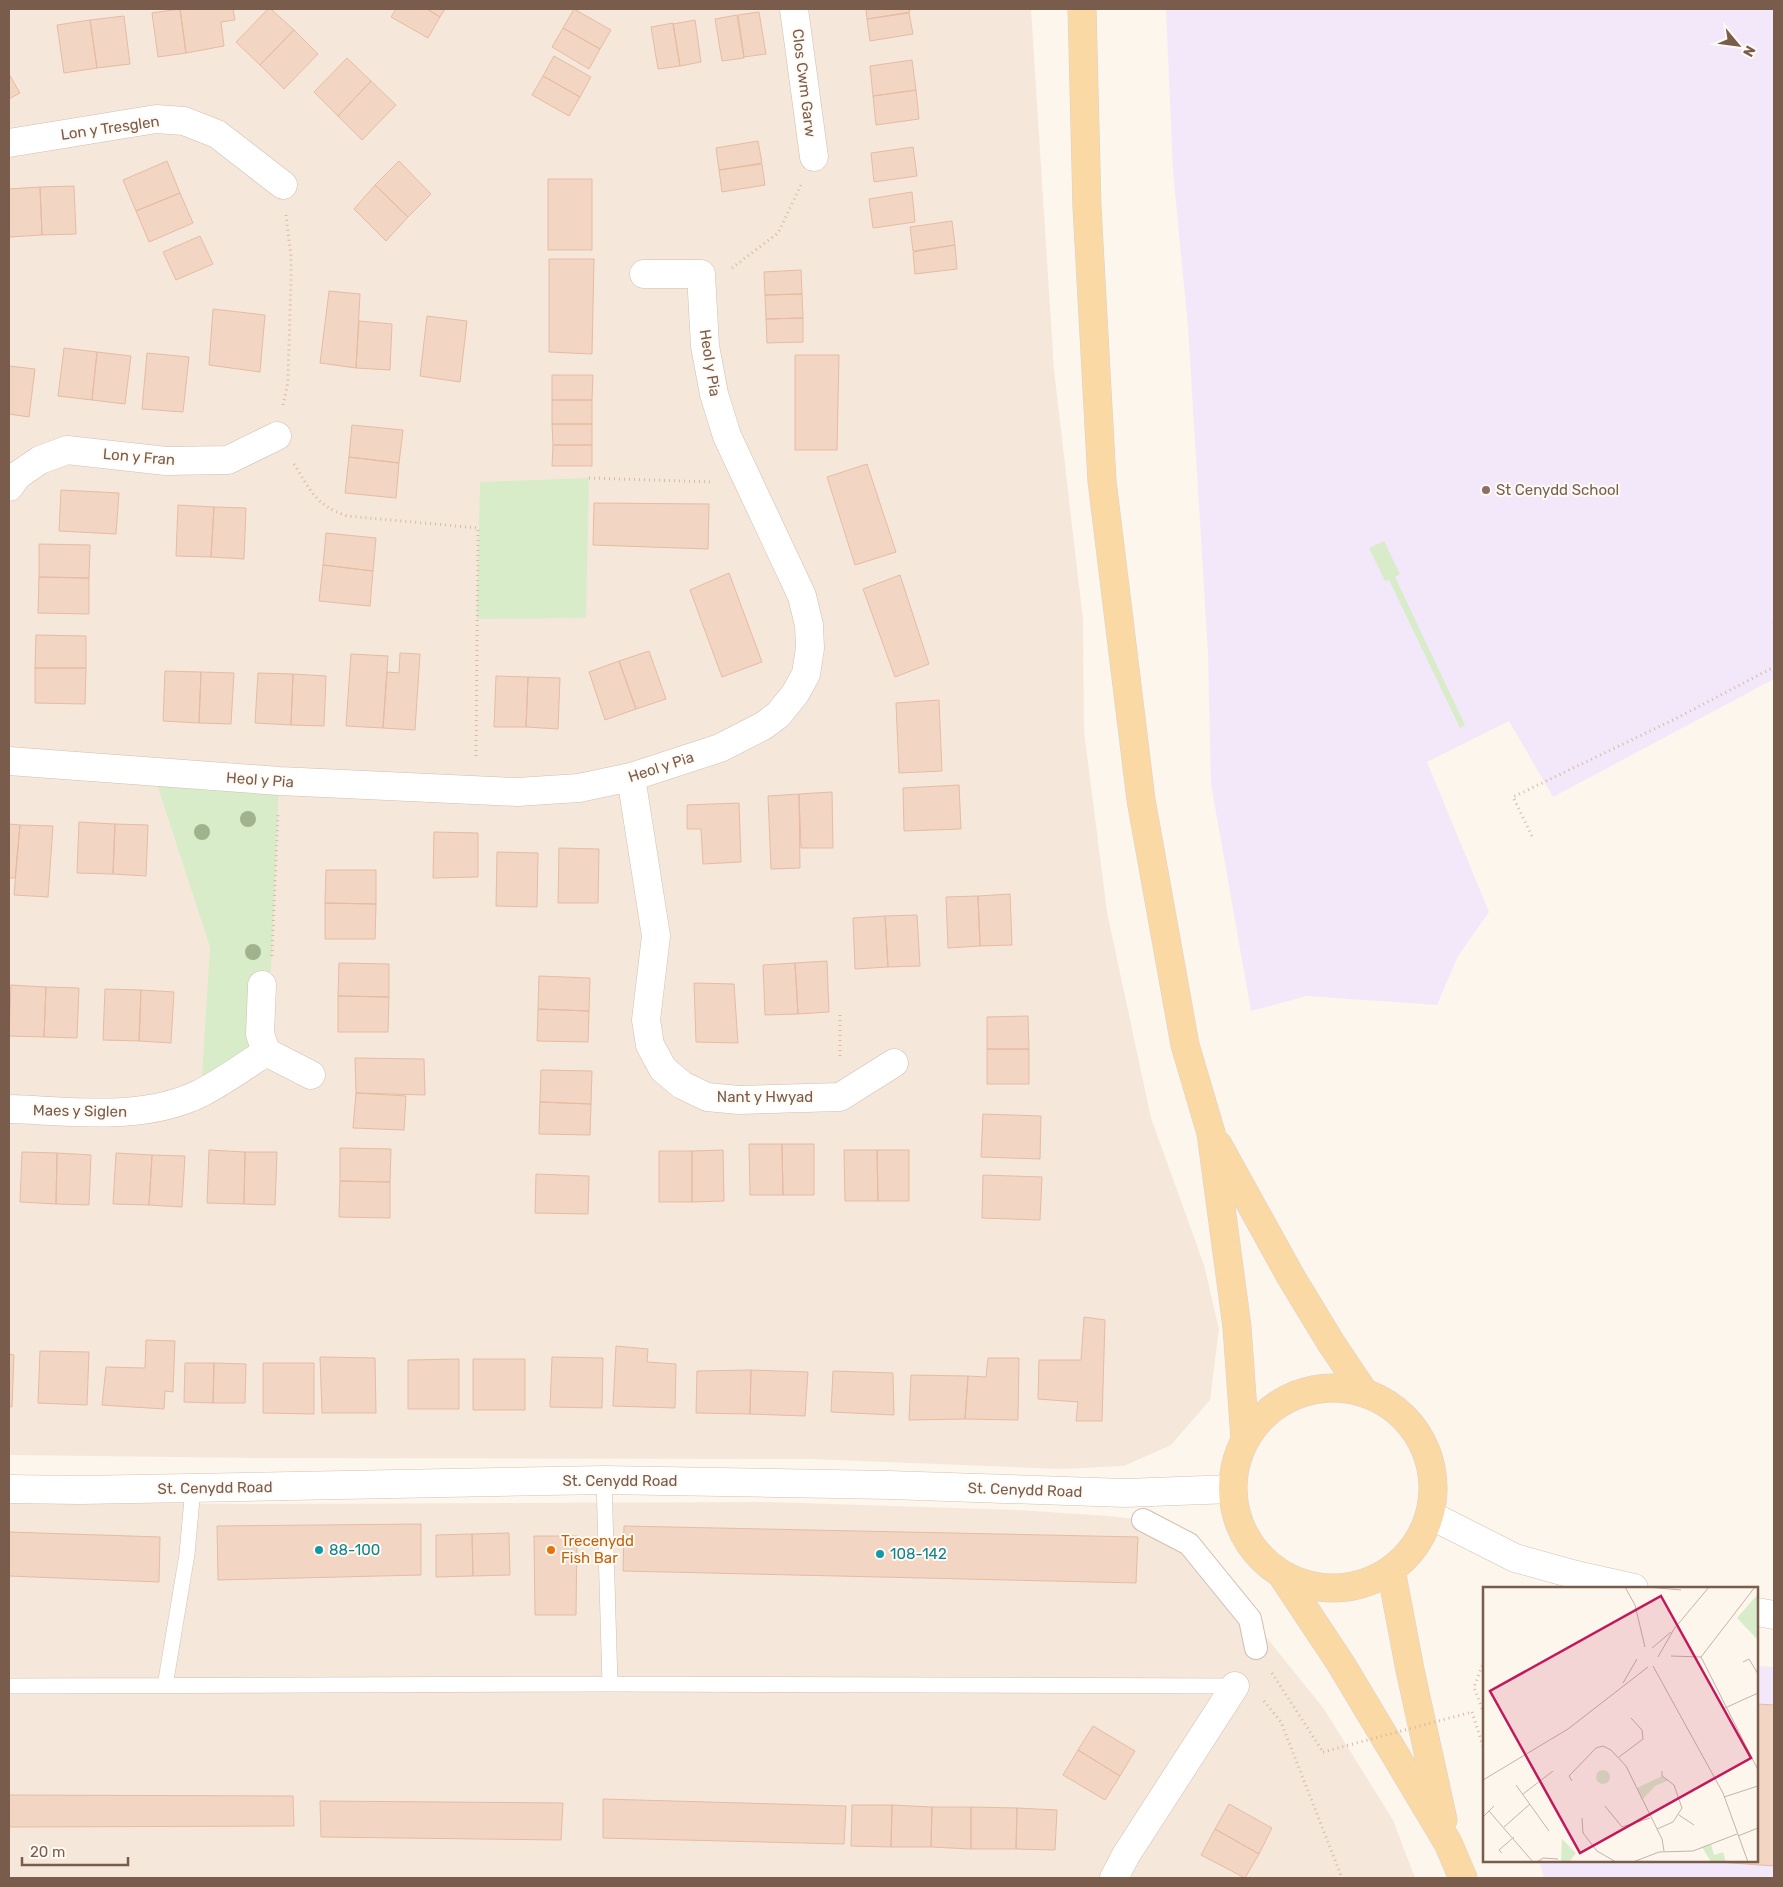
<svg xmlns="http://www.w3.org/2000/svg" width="1783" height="1887" font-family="Rubik,sans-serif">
<rect width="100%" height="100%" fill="#fdf6ec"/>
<path fill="#f5e8da" d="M 9,9 L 1031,9 L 1054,370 L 1083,620 L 1084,731 L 1107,912 L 1151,1118 L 1204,1265 L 1219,1329 L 1210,1400 L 1171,1445 L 1124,1466 L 1061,1469 L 811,1459 L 261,1458 L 9,1455 Z
M 9,1501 L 238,1504 L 768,1502 L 1018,1510 L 1109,1516 L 1143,1520 L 1193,1546 L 1324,1709 L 1393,1820 L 1415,1878 L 9,1878 Z"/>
<path fill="#f3e8fa" d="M 1166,9 L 1774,9 L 1774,679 L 1553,797 L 1509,721 L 1427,762 L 1489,912 L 1458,956 L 1437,1005 L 1307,996 L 1251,1011 L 1211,784 L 1208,653 L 1188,327 L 1173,171 Z
M 1757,1666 L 1774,1667 L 1774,1878 L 1544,1878 L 1539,1861 L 1757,1861 Z"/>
<path fill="#d8ecc9" d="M 589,478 L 586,618 L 477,619 L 480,482 Z
M 1384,541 L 1400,574 L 1395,577 L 1465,725 L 1460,728 L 1389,580 L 1385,581 L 1369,548 Z
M 153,772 L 279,781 L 271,970 L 262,985 L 266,1052 L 201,1093 L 210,947 Z"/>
<path fill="#f3d5c3" stroke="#e6bba3" d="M 180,9 L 186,53 L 158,57 L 152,13 Z
M 180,9 L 233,9 L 235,20 L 221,22 L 224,46 L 186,53 Z
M 268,9 L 271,9 L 294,30 L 260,65 L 236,42 Z
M 396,9 L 427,9 L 440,17 L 428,38 L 391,17 Z
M 427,9 L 445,9 L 440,17 Z
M 574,9 L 611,30 L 600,49 L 563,28 Z
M 866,9 L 909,9 L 910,12 L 867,19 Z
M 759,12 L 766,54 L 744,57 L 738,15 Z
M 909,13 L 913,34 L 870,41 L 867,19 Z
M 737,15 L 744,58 L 722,61 L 715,19 Z
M 124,16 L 130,64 L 97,68 L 90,20 Z
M 90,20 L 97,68 L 64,73 L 57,25 Z
M 695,20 L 701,62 L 680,66 L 673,24 Z
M 673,23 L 680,66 L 658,69 L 651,27 Z
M 563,28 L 600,49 L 589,69 L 552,47 Z
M 294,30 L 318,54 L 284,89 L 260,65 Z
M 554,56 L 591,77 L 580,97 L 543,76 Z
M 347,58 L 371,81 L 338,116 L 314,92 Z
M 912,60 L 916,90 L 873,96 L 870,66 Z
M 9,74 L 20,93 L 9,99 Z
M 543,76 L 580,97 L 569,116 L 532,95 Z
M 371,81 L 396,105 L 362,140 L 338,116 Z
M 916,90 L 919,119 L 876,125 L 873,96 Z
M 758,141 L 762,163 L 719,170 L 716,148 Z
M 913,147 L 917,176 L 874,182 L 871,153 Z
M 167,161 L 180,193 L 136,211 L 123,180 Z
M 399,161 L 431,194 L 408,217 L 375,185 Z
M 762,164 L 765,185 L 722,192 L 719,170 Z
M 548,179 L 592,179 L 592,250 L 548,250 Z
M 375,185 L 408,217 L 386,241 L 354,209 Z
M 74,186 L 76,234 L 42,235 L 40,187 Z
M 40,187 L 42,235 L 9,237 L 9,189 Z
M 912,192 L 915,222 L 873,228 L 869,199 Z
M 180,193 L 193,223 L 149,242 L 136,211 Z
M 952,221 L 955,245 L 913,251 L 910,227 Z
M 200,236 L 213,264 L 176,280 L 163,252 Z
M 955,245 L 957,269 L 915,274 L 913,252 Z
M 549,259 L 594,259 L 592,354 L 549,352 Z
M 801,270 L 802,294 L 765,295 L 764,272 Z
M 329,291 L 360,294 L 356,368 L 320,363 Z
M 802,294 L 803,318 L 766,319 L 765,295 Z
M 213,309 L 265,315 L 260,372 L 209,365 Z
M 427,316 L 467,321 L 460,382 L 420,376 Z
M 803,318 L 803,342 L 767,343 L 766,319 Z
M 359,321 L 392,324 L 390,370 L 356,368 Z
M 64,348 L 97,352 L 92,400 L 58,396 Z
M 97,352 L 131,356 L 125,404 L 92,400 Z
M 147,353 L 189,357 L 183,412 L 142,409 Z
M 795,355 L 839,355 L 837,450 L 795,450 Z
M 9,366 L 35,369 L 29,417 L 9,414 Z
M 552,375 L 593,375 L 592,400 L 552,400 Z
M 552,400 L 592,400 L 592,424 L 552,424 Z
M 552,424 L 592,424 L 592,445 L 553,445 Z
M 352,425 L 403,430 L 399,463 L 349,457 Z
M 553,445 L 592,445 L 592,466 L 552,466 Z
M 349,457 L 399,463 L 396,498 L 345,493 Z
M 867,464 L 896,552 L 855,565 L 827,477 Z
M 61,490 L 119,493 L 116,534 L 59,531 Z
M 594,503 L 709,504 L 708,549 L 593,545 Z
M 178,505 L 214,507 L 211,557 L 176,556 Z
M 214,507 L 246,508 L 244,559 L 211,557 Z
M 326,533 L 376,538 L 373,571 L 323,565 Z
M 39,544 L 90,545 L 89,578 L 39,577 Z
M 323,565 L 373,571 L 370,606 L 319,601 Z
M 729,573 L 762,662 L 722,677 L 690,590 Z
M 900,575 L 929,664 L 895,677 L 863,589 Z
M 39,577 L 89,578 L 89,614 L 38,613 Z
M 36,635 L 86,636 L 86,668 L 35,668 Z
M 649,651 L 666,699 L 636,709 L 619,661 Z
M 400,653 L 420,654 L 415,730 L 383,728 L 387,672 L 399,673 Z
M 351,654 L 388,656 L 383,728 L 346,726 Z
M 619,661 L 636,709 L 605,720 L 589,672 Z
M 35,668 L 86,668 L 85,704 L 35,703 Z
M 165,671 L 201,672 L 199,723 L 163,721 Z
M 201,672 L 234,673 L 231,724 L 199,723 Z
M 258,673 L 293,674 L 291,725 L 255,723 Z
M 293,674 L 326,676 L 324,726 L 291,725 Z
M 496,676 L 528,677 L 526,727 L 494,727 Z
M 528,677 L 560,678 L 558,729 L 526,727 Z
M 939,700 L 942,771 L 899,773 L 896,703 Z
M 959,785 L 961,829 L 904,831 L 903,788 Z
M 832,792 L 833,848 L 801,848 L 799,794 Z
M 799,794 L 800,868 L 771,869 L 768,796 Z
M 739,803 L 741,862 L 703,864 L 701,829 L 687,829 L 687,805 Z
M 79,822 L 115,824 L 113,874 L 77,873 Z
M 9,824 L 20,825 L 15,878 L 9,878 Z
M 115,824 L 148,825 L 146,876 L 113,874 Z
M 20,825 L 53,826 L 48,897 L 14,895 Z
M 434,832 L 478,833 L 478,877 L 433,878 Z
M 559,848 L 599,849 L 598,903 L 558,903 Z
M 497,852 L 538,853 L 537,907 L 496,906 Z
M 326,870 L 376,870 L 376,904 L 325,903 Z
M 1010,894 L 1012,945 L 980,946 L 978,896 Z
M 978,896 L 980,946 L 948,948 L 946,897 Z
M 325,903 L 376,904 L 375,939 L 325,939 Z
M 917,915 L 920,966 L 888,967 L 885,916 Z
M 885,916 L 888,967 L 855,969 L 853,918 Z
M 827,961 L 829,1012 L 798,1014 L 795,963 Z
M 339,963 L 389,964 L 389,997 L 338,996 Z
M 795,963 L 798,1014 L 765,1015 L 763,965 Z
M 539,976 L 590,978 L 589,1011 L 538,1009 Z
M 694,983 L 734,984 L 738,1043 L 696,1042 Z
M 11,985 L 46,987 L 44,1037 L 9,1036 Z
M 46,987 L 79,988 L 77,1038 L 44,1037 Z
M 105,989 L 141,990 L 139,1041 L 103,1040 Z
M 141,990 L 174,992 L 171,1043 L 139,1041 Z
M 338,996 L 389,997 L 388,1032 L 338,1032 Z
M 538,1009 L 589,1011 L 588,1042 L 537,1041 Z
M 1028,1016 L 1029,1049 L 987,1049 L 987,1017 Z
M 987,1049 L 1029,1049 L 1029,1084 L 987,1084 Z
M 355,1058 L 424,1059 L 425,1095 L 356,1093 Z
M 541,1070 L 592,1071 L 591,1104 L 540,1102 Z
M 356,1093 L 406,1096 L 404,1130 L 353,1128 Z
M 540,1102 L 591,1104 L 590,1135 L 539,1134 Z
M 983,1114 L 1041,1116 L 1040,1159 L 981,1157 Z
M 749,1144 L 782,1144 L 783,1195 L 750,1195 Z
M 782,1144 L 814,1144 L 814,1195 L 783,1195 Z
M 340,1148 L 391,1149 L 390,1182 L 340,1181 Z
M 209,1150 L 245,1152 L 244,1204 L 207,1203 Z
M 723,1150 L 724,1201 L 692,1202 L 692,1151 Z
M 844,1150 L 877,1150 L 878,1201 L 845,1201 Z
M 877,1150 L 909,1150 L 909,1201 L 878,1201 Z
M 659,1151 L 692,1151 L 692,1202 L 659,1202 Z
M 22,1152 L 57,1153 L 56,1204 L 20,1202 Z
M 245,1152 L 277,1152 L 275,1205 L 244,1204 Z
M 57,1153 L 91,1155 L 89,1205 L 56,1204 Z
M 116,1153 L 152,1155 L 149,1205 L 113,1204 Z
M 152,1155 L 185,1156 L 182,1207 L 149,1205 Z
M 536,1174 L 589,1176 L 588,1214 L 535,1213 Z
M 983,1175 L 1042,1177 L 1040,1220 L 982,1218 Z
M 340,1181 L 390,1182 L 390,1218 L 339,1217 Z
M 1084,1317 L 1105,1320 L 1102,1421 L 1076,1421 L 1078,1402 L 1038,1399 L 1039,1360 L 1081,1360 Z
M 146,1340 L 175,1341 L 173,1392 L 165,1391 L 164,1409 L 102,1405 L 106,1367 L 145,1368 Z
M 616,1346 L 648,1349 L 647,1362 L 676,1364 L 675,1408 L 613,1406 Z
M 40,1351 L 89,1352 L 87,1405 L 38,1403 Z
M 9,1354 L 14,1355 L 12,1407 L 9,1407 Z
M 320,1357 L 375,1358 L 376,1413 L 322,1413 Z
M 552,1357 L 603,1358 L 602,1408 L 550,1407 Z
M 988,1358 L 1019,1358 L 1018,1420 L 965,1419 L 968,1376 L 986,1377 Z
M 459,1359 L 459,1409 L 408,1409 L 408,1360 Z
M 473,1359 L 525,1359 L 525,1410 L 473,1410 Z
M 185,1363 L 214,1363 L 213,1403 L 184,1402 Z
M 214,1363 L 246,1364 L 245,1403 L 213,1403 Z
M 263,1363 L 314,1363 L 314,1414 L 263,1413 Z
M 751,1370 L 808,1372 L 805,1416 L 750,1414 Z
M 751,1370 L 750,1414 L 696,1413 L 697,1371 Z
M 833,1371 L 893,1373 L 894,1415 L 831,1412 Z
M 911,1375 L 968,1376 L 965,1419 L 909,1420 Z
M 421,1524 L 421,1575 L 218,1580 L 217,1526 Z
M 624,1526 L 1138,1537 L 1136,1583 L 623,1571 Z
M 9,1532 L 160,1537 L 159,1582 L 9,1576 Z
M 509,1533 L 510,1575 L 473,1576 L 472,1534 Z
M 472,1534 L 473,1576 L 436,1577 L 436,1535 Z
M 534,1536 L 577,1536 L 576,1615 L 535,1615 Z
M 1757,1704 L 1774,1705 L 1774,1866 L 1704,1861 L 1757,1861 Z
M 1093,1726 L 1135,1751 L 1120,1776 L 1078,1750 Z
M 1078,1750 L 1120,1776 L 1105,1800 L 1063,1775 Z
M 9,1795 L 293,1796 L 294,1826 L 9,1827 Z
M 603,1799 L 846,1806 L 844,1844 L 603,1838 Z
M 320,1801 L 563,1803 L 561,1840 L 321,1837 Z
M 1229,1804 L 1272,1828 L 1259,1854 L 1215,1829 Z
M 852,1805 L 892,1805 L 891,1847 L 851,1846 Z
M 892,1805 L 932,1807 L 931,1847 L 891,1847 Z
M 932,1807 L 971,1807 L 971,1849 L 931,1847 Z
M 971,1807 L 1017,1808 L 1016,1849 L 971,1849 Z
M 1017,1808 L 1057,1810 L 1055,1850 L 1016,1849 Z
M 1215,1829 L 1259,1854 L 1245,1878 L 1201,1855 Z"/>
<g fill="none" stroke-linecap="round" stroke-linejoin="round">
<g stroke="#d1beb0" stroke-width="16">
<path id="service" d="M 604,1480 L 610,1684
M 9,1686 L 610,1684 L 1235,1686
M 165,1686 L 187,1554 L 193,1488"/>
</g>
<g stroke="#d1beb0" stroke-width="24">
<path id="pedestrian" d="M 1143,1520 L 1189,1544 L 1250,1619 L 1256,1648"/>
</g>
<g stroke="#d1beb0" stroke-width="29">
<path id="minor" d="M 794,9 L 814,157
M 9,143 L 156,119 L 184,121 L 217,134 L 283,185
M 9,487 L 18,475 L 40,460 L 67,450 L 166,461 L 228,460 L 277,436
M 9,761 L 279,781 L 517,792 L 579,788 L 631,777 L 720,748 L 763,726 L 778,715 L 795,694 L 806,674 L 810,648 L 809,625 L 802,596 L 727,436 L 714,394 L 705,346 L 701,274 L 644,274
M 631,777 L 656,936 L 646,1020 L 650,1045 L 663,1069 L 682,1085 L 707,1097 L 739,1100 L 840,1097 L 894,1063
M 262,985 L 260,1034 L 266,1052
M 9,1109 C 73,1111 142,1122 201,1093 C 224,1081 245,1066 266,1052 L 311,1075
M 1114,1878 L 1126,1855 L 1235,1686"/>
</g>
<g stroke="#d6c0b0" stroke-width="29">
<path id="secondary" d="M 9,1489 L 80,1490 L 604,1480 L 889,1485 L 1125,1493 L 1232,1489
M 1430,1515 L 1515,1558 L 1576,1575 L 1634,1588
M 1757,1612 L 1774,1615"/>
</g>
<g stroke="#dad1cd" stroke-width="29">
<path id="primary" d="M 1082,9 L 1087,207 L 1102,481 L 1141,800 L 1185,1045 L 1211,1133 L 1237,1327 L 1245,1439
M 1218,1145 L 1291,1277 L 1331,1343 L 1364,1392
M1233 1488a100 100 0 1 1 200 0a100 100 0 1 1-200 0Z
M 1391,1570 L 1410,1670 L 1443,1820
M 1282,1575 L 1341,1664 L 1448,1843 L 1463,1878"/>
</g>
<path stroke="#d9b8a5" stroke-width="3" stroke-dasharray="1 4" stroke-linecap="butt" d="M 732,268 L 778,233 L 801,185
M 283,405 L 288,382 L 291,278 L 291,256 L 286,215
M 294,464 C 311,491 315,505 347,516 L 478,528 L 476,757
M 589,478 L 713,482
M 1774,622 L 1774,624
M 1532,836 L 1513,797 L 1675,719 L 1774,667
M 272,956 L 278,812
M 840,1015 L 840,1058
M 1484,1661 L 1474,1687 L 1484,1714
M 1272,1673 L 1323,1752
M 1264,1701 L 1281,1722 L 1342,1878
M 1472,1712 L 1484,1749"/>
<use href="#service" stroke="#fff" stroke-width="15"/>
<use href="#pedestrian" stroke="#fff" stroke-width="22"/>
<use href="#minor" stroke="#fff" stroke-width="28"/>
<use href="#secondary" stroke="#fff" stroke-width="28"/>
<use href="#primary" stroke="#fbd9a5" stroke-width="28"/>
<path stroke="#d9b8a5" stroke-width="3" stroke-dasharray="1 4" stroke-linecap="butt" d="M 1323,1752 L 1472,1712"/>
</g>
<g fill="#a0b28e">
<circle cx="248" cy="819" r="8"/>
<circle cx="202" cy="832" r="8"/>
<circle cx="253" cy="952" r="8"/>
</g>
<circle fill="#8d6e63" stroke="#fffaf3" stroke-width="2" cx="1486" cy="490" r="5"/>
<g fill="#0f9aa8" stroke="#fffaf3" stroke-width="2">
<circle cx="319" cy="1550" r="5"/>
<circle cx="880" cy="1554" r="5"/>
</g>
<circle fill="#e8710a" stroke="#fffaf3" stroke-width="2" cx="551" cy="1550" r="5"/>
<g text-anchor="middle" stroke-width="4" stroke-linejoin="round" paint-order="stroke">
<g font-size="15" fill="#7a5c4d" stroke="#fffaf3">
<text transform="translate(804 83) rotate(83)" y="5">Clos Cwm Garw</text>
<text transform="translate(110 128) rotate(-8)" y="5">Lon y Tresglen</text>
<text transform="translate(710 363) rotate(81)" y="5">Heol y Pia</text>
<text transform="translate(139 457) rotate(5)" y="5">Lon y Fran</text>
<text transform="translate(661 767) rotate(-18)" y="5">Heol y Pia</text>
<text transform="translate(260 780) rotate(4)" y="5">Heol y Pia</text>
<text x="765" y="1102">Nant y Hwyad</text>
<text transform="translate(80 1111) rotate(1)" y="5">Maes y Siglen</text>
<text x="620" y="1486">St. Cenydd Road</text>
<text transform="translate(215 1488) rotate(-1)" y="5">St. Cenydd Road</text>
<text transform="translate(1025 1490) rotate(2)" y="5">St. Cenydd Road</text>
</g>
<g font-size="15" fill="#785e54" stroke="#fffaf3" text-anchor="start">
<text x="1496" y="495">St Cenydd School</text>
</g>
<g font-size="15" fill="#c56008" stroke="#fffaf3" text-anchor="start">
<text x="561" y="1546">Trecenydd<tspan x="561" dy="17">Fish Bar</tspan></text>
</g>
<g font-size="15" fill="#0d838f" stroke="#fffaf3" text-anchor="start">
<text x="329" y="1555">88-100</text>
<text x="890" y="1559">108-142</text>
</g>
</g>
<g transform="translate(1483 1587)">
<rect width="275" height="275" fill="#fdf6ec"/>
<path d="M 275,7 L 275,53 L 254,31 ZM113 190a7 7 0 1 1 14 0a7 7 0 1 1-14 0ZM 179,189 L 186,193 L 172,199 L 159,213 L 154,201 ZM 79,252 L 93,266 L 86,275 L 78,275 ZM 228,257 L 231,268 L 240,265 L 243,275 L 228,275 L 219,260 Z" fill="#d8ecc9"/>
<path fill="none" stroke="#c5b3a7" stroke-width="1" d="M 142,0 L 152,18 L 162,60M 164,0 L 198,3M 169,61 L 188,45M 188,69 L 218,70 L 272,0M 175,70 L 191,42 L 226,0M 218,70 L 275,183M 260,75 L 266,72 L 275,87M 170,79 L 240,206 L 265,275M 140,96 L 154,72M 242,121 L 275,106M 136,170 L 160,152 L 159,143 L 148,131M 0,193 L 85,142 L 165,80M 89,194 L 86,189 L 113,161 L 120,159 L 128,163 L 143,179 L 179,252 L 181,264M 33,198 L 66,244M 40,207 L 70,184M 241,210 L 275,199M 122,219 L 139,240 L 167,231M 6,224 L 50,275M 196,228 L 211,238M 0,230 L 11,219M 99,231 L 100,246 L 114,264 L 133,275M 21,240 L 47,217M 174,242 L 190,235 L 199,221 L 191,198 L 179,189 L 179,184M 255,249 L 275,241M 19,266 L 16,263 L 31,250M 54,275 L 60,271 L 75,272M 150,275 L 176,265 L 210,264 L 254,247"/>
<path fill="#c2185b" fill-opacity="0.15" stroke="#c2185b" stroke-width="2.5" d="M 178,9 L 268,171 L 97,266 L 7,104 Z"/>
<rect width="275" height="275" fill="none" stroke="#7a5c4d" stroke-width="2.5"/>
</g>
<rect width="1783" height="1887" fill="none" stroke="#7a5c4d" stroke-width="20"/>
<g transform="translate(1738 45) rotate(119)" stroke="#fffaf3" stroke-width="4" paint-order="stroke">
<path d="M0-4L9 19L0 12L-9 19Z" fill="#7a5c4d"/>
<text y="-8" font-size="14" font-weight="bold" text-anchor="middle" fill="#7a5c4d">N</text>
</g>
<path d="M22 1857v8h106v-8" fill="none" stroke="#7a5c4d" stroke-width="2.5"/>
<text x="30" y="1857" font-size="15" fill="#7a5c4d" stroke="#fffaf3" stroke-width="4" paint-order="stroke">20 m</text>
</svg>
